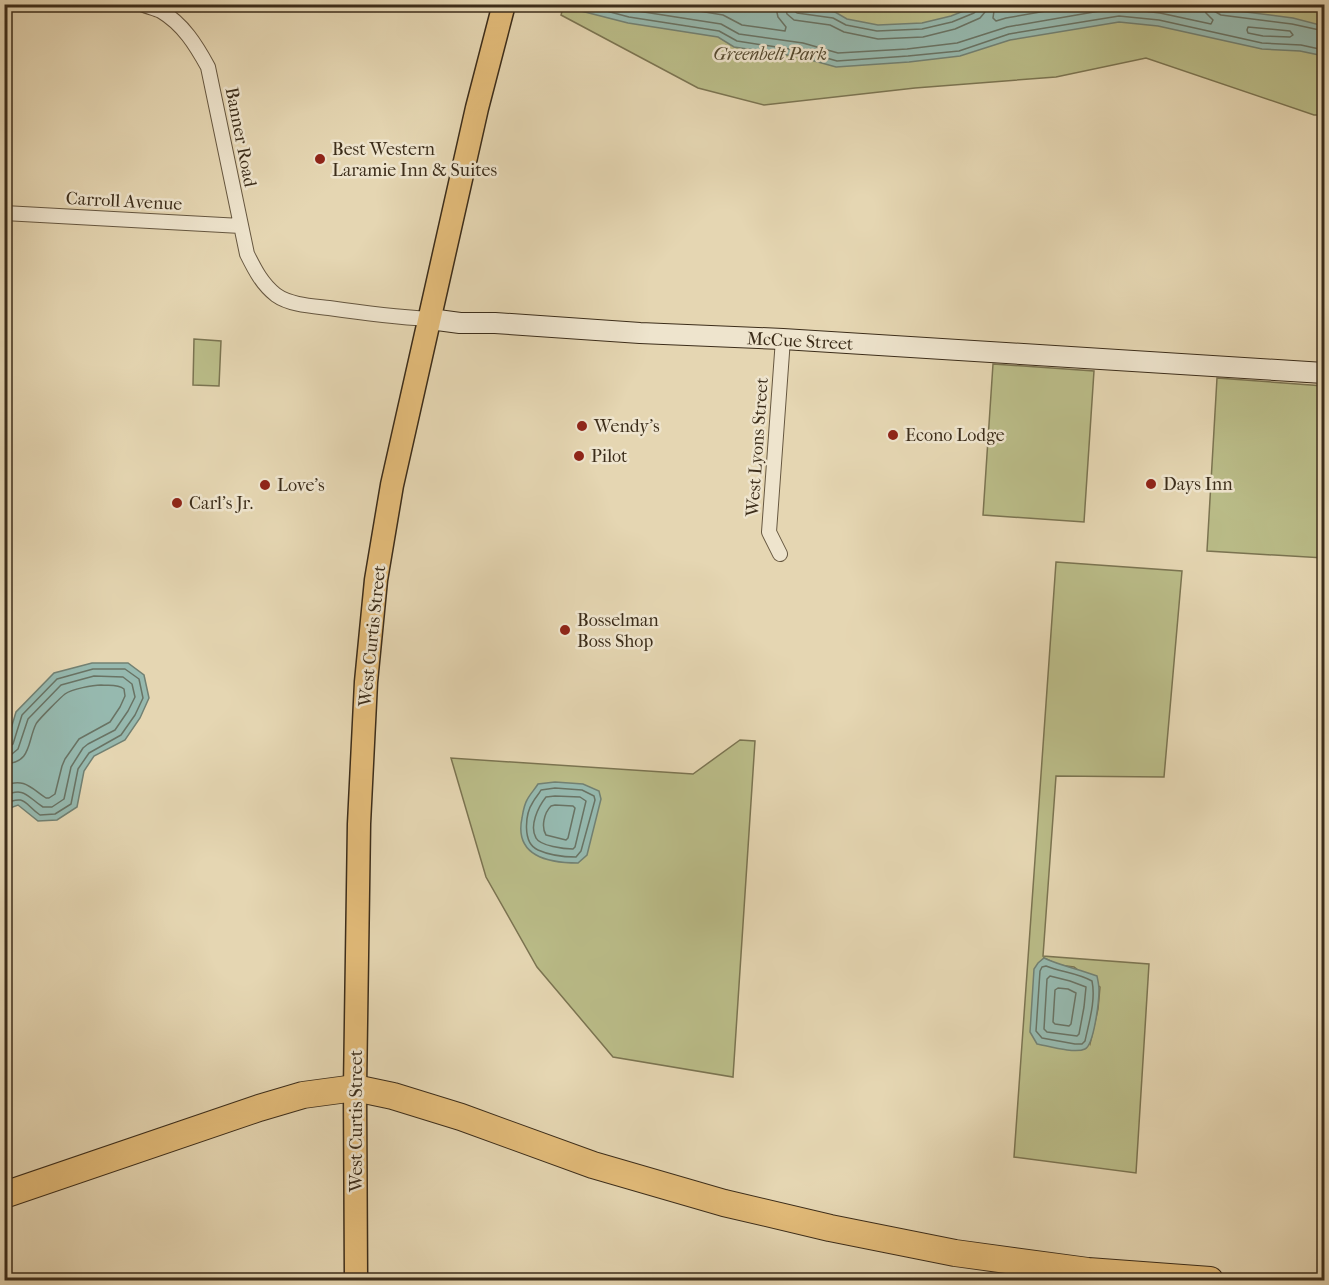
<svg xmlns="http://www.w3.org/2000/svg" width="1329" height="1285" font-family="'IM FELL French Canon',serif">
<rect width="100%" height="100%" fill="#e5d6b2"/>
<filter id="stains"><feTurbulence type="fractalNoise" baseFrequency=".00333" numOctaves="4"/><feColorMatrix values="0 0 0 0 .2 0 0 0 0 .09 0 0 0 0 .02 0 0 0 .5 -.17"/></filter>
<radialGradient id="worn" r=".72"><stop offset=".6" stop-color="#630" stop-opacity="0"/><stop offset="1" stop-color="#630" stop-opacity=".3"/></radialGradient>
<path fill="#babc88" stroke="#7b7451" stroke-width="1.5" fill-rule="evenodd" d="M 564,4 L 1324,5 L 1324,115 L 1314,115 L 1146,58 L 1056,77 L 915,88 L 764,105 L 698,88 L 561,15 Z
M 194,339 L 221,341 L 219,386 L 193,385 Z
M 993,364 L 1094,371 L 1084,522 L 983,515 Z
M 1217,378 L 1324,386 L 1324,558 L 1207,551 Z
M 1056,562 L 1182,571 L 1164,777 L 1056,776 L 1043,956 L 1149,964 L 1136,1173 L 1014,1157 ZM 1044,958 L 1059,965 L 1074,967 L 1100,987 L 1098,1009 L 1090,1044 Z
M 740,740 L 755,741 L 733,1077 L 613,1057 L 537,967 L 486,877 L 451,758 L 693,774 Z"/>
<path fill="#96b9af" stroke="#728173" stroke-width="1.5" d="M 566,5 L 771,5 L 810,8 L 835,12 L 847,19 L 878,25 L 922,23 L 951,16 L 979,5 L 1213,5 L 1222,9 L 1293,18 L 1324,26 L 1324,56 L 1300,51 L 1262,49 L 1158,26 L 1119,22 L 1010,40 L 960,56 L 909,62 L 836,67 L 800,57 L 734,47 L 718,37 L 628,23 L 581,11 Z
M 92,663 L 128,663 L 144,675 L 149,698 L 140,718 L 125,740 L 94,756 L 84,771 L 77,807 L 57,820 L 38,821 L 18,805 L 5,810 L 5,784 L 7,782 L 5,749 L 16,712 L 54,673 Z
M 555,782 L 583,784 L 599,791 L 601,799 L 587,855 L 578,863 C 548,863 514,856 522,818 C 523,812 524,805 527,800 C 530,794 535,789 538,784 Z
M 1044,958 C 1061,966 1079,969 1097,976 C 1098,981 1099,985 1099,990 C 1099,1001 1094,1045 1085,1049 C 1075,1054 1048,1046 1037,1044 L 1030,1032 L 1034,969 L 1038,963 Z"/>
<g fill="none" stroke-linecap="round" stroke-linejoin="round">
<path stroke="#697364" stroke-width="1.5" d="M 580,4 L 629,17 L 719,31 L 737,41 L 802,51 L 837,61 L 908,56 L 959,51 L 1009,34 L 1119,16 L 1159,20 L 1262,43 L 1301,45 L 1324,50
M 610,4 L 631,10 L 721,24 L 739,34 L 803,43 L 838,53 L 907,49 L 957,43 L 1007,27 L 1117,8 L 1160,13 L 1211,24 L 1213,20 L 1206,13 L 1204,4
M 657,4 L 723,15 L 742,25 L 785,31 L 786,27 L 778,17 L 775,4
M 784,4 L 787,14 L 794,20 L 830,25 L 844,32 L 878,39 L 923,37 L 955,29 L 980,18 L 985,12 L 986,4
M 792,4 L 793,10 L 797,13 L 833,18 L 846,25 L 877,31 L 922,29 L 952,22 L 974,13 L 978,9 L 979,4
M 995,4 L 993,18 L 996,21 L 1006,18 L 1086,4
M 1212,4 L 1214,11 L 1221,15 L 1292,24 L 1324,31
M 1248,27 L 1290,31 L 1293,35 L 1290,37 L 1263,36 L 1248,33 L 1247,30 Z
M 4,748 L 9,747 L 13,744 L 22,715 L 57,679 L 93,669 L 125,669 L 139,679 L 143,698 L 135,715 L 121,735 L 89,753 L 78,769 L 71,804 L 55,814 L 40,815 C 24,804 26,794 4,804
M 4,755 L 12,754 L 18,749 L 28,719 L 61,685 L 94,676 L 123,677 L 132,684 L 135,697 L 128,711 L 115,730 L 88,744 L 83,748 L 71,767 L 64,799 L 52,807 L 43,807 C 27,797 25,786 4,796
M 4,764 C 32,763 27,742 36,724 C 38,720 61,697 65,694 C 72,689 93,685 101,685 C 109,686 118,684 124,689 L 125,696 L 120,707 L 110,722 L 79,739 L 65,759 L 62,766 L 55,794 L 49,798 L 46,798 C 31,788 24,777 4,786
M 555,788 L 582,790 L 594,796 L 595,800 L 581,851 L 576,857 C 564,857 549,855 538,850 C 522,843 525,814 533,802 C 535,798 539,794 541,790 Z
M 555,796 L 580,797 L 586,801 L 575,847 L 573,849 C 565,849 540,846 536,838 C 529,826 538,807 546,797 Z
M 555,805 L 573,806 L 575,808 L 568,838 L 566,840 L 546,835 C 541,827 544,813 551,806 Z
M 1046,966 C 1061,972 1078,973 1092,981 C 1096,1000 1089,1022 1085,1041 L 1082,1044 L 1075,1044 L 1042,1038 L 1036,1031 L 1040,971 L 1042,967 Z
M 1050,976 L 1070,981 L 1086,987 L 1084,1007 L 1079,1034 L 1077,1036 L 1047,1032 L 1044,1029 L 1047,979 Z
M 1058,988 L 1068,989 L 1076,993 L 1071,1024 L 1069,1026 L 1055,1024 L 1053,1022 L 1055,990 Z"/>
<g stroke="#665740" stroke-width="16">
<path id="street" d="M 142,4 C 148,7 155,8 161,11 C 183,24 196,45 208,67 L 247,254 C 255,270 262,284 276,295 C 290,305 312,306 329,308 C 363,313 396,317 430,319
M 4,213 L 241,226
M 780,554 L 769,532 L 783,339"/>
</g>
<g stroke="#3c2d1a" stroke-width="22">
<path id="secondary" d="M 430,319 L 460,323 L 495,323 L 640,333 L 783,339 L 1324,373"/>
</g>
<g stroke="#3c2d1a" stroke-width="25">
<path id="primary" d="M 356,1280 L 355,1088 L 359,824 L 366,682 L 376,580 L 392,485 L 477,108 L 504,4"/>
</g>
<g stroke="#3c2d1a" stroke-width="28">
<path id="highway" d="M 4,1195 L 259,1108 L 303,1095 L 355,1088 L 393,1096 L 461,1117 L 593,1165 L 724,1203 L 830,1228 L 955,1253 L 1088,1271 L 1210,1280"/>
</g>
<use href="#street" stroke="#eee4cd" stroke-width="14"/>
<use href="#secondary" stroke="#eee4cd" stroke-width="20"/>
<use href="#primary" stroke="#e2bb79" stroke-width="22"/>
<use href="#highway" stroke="#e2bb79" stroke-width="26"/>
</g>
<g fill="#8f2418" stroke="#eee4cd" stroke-width="2">
<circle cx="320" cy="159" r="6"/>
<circle cx="582" cy="426" r="6"/>
<circle cx="893" cy="435" r="6"/>
<circle cx="579" cy="456" r="6"/>
<circle cx="1151" cy="484" r="6"/>
<circle cx="265" cy="485" r="6"/>
<circle cx="177" cy="503" r="6"/>
<circle cx="565" cy="630" r="6"/>
</g>
<g text-anchor="middle" stroke-width="5" stroke-linejoin="round" paint-order="stroke">
<g font-size="18" font-style="italic" fill="#554a30" stroke="#eee4cd">
<text x="770" y="60">Greenbelt Park</text>
</g>
<g font-size="18" fill="#3c2d1a" stroke="#eee4cd">
<text transform="translate(241 137) rotate(79)" y="6">Banner Road</text>
<text transform="translate(124 201) rotate(3)" y="6">Carroll Avenue</text>
<text transform="translate(800 341) rotate(3)" y="6">McCue Street</text>
<text transform="translate(757 447) rotate(-86)" y="6">West Lyons Street</text>
<text transform="translate(372 636) rotate(-84)" y="6">West Curtis Street</text>
<text transform="translate(356 1121) rotate(-90)" y="6">West Curtis Street</text>
</g>
<g font-size="18" fill="#3c2d1a" stroke="#eee4cd" text-anchor="start">
<text x="332" y="155">Best Western<tspan x="332" dy="21">Laramie Inn &amp; Suites</tspan></text>
<text x="594" y="432">Wendy's</text>
<text x="905" y="441">Econo Lodge</text>
<text x="591" y="462">Pilot</text>
<text x="1163" y="490">Days Inn</text>
<text x="277" y="491">Love's</text>
<text x="189" y="509">Carl's Jr.</text>
<text x="577" y="626">Bosselman<tspan x="577" dy="21">Boss Shop</tspan></text>
</g>
</g>
<rect width="1329" height="1285" fill="none" stroke="#e5d6b2" stroke-width="24"/>
<rect x="6" y="6" width="1317" height="1273" fill="none" stroke="#3c2d1a" stroke-width="3"/>
<rect x="12" y="12" width="1305" height="1261" fill="none" stroke="#3c2d1a" stroke-width="1.5"/>
<rect width="100%" height="100%" filter="url(#stains)"/>
<rect width="100%" height="100%" fill="url(#worn)"/>
</svg>
